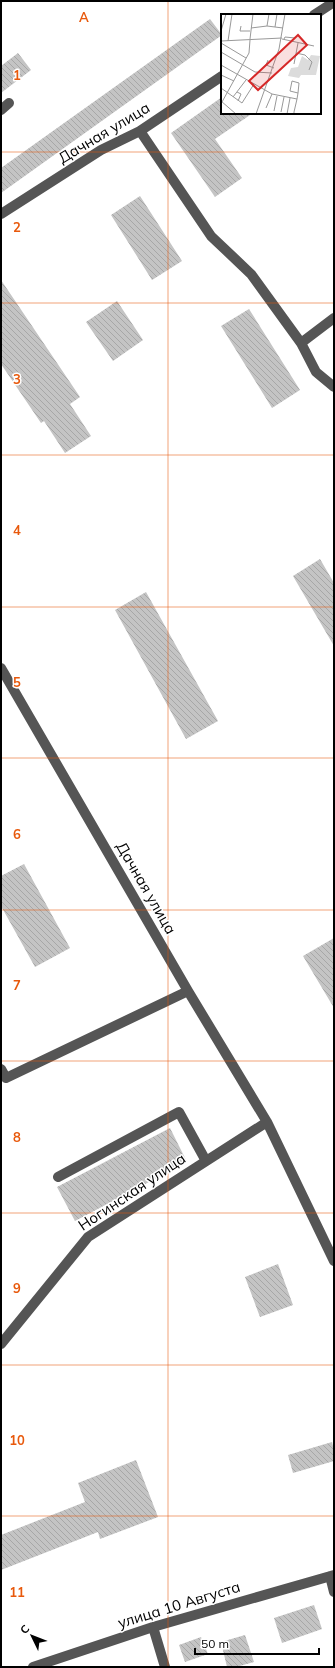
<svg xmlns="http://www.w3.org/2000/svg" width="335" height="1668" font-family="Mulish,sans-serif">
<defs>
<pattern id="building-back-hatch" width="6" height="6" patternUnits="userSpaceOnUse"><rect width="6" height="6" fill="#c4c4c4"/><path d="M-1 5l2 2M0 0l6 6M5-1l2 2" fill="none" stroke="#a7a7a7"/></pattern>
</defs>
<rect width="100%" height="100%" fill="#fff"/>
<path fill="url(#building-back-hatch)" d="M 210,19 L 222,35 L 1,193 L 1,168 Z
M 18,53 L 31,70 L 1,93 L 1,66 Z
M 222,97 L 222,113 L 253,113 L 215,139 L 242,178 L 215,197 L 171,133 Z
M 140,196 L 182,261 L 152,280 L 111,215 Z
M 1,280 L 80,397 L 70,404 L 91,436 L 65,453 L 44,421 L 41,423 L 1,364 Z
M 117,301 L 143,340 L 113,361 L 86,322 Z
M 249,309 L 300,390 L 272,408 L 221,326 Z
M 320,559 L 334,583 L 334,646 L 293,576 Z
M 146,592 L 218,721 L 186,739 L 115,610 Z
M 24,864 L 70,948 L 35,967 L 1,906 L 1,876 Z
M 334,938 L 334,1008 L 303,956 Z
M 170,1128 L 187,1162 L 75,1221 L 57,1187 Z
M 278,1264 L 293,1305 L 260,1317 L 245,1277 Z
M 332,1442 L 334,1450 L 334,1461 L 293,1473 L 288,1455 Z
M 136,1460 L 158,1517 L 100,1539 L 98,1532 L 1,1570 L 1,1535 L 85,1502 L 78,1483 Z
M 314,1605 L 322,1629 L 282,1643 L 274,1618 Z
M 245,1635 L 254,1662 L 236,1667 L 227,1667 L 221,1642 Z
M 201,1637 L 208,1654 L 185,1662 L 179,1645 Z"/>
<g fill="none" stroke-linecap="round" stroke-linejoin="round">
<path stroke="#555" stroke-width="10" d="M 314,15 L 334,2
M 1,110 L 9,103
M 140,131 L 211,236 L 251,274 L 301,343 L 316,372 L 334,387
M 1,214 L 101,150 L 140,131 L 222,76
M 301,343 L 334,318
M 1,668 L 188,991 L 267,1122 L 334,1261
M 1,1069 L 6,1078 L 188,991
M 58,1177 L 179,1112 L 206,1161
M 1,1344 L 88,1237 L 267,1122
M 330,1576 L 334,1592
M 153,1627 L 165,1667
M 33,1667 L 153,1627 L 334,1575"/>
</g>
<path fill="none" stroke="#e8590c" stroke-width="1" stroke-opacity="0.55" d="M 168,1 L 168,1667M 1,152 L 334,152M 1,303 L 334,303M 1,455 L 334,455M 1,607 L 334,607M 1,758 L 334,758M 1,910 L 334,910M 1,1061 L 334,1061M 1,1213 L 334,1213M 1,1365 L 334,1365M 1,1516 L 334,1516"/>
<g text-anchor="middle" stroke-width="3" stroke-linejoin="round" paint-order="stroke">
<g font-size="15" fill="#000" stroke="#fff">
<text transform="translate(104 133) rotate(-31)" y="5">Дачная улица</text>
<text transform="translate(146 888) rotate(60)" y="5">Дачная улица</text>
<text transform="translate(132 1192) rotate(-34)" y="5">Ногинская улица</text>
<text transform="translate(179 1605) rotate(-17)" y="5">улица 10 Августа</text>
</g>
</g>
<g transform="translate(221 14)">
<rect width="100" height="100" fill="#fff"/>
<path d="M 90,41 L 99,42 L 95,61 L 80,61 L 78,64 L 67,62 L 70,54 L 77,53 L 81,42 L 87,46 Z" fill="#dcdcdc"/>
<path fill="none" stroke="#999" stroke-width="1" d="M 20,12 L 19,17 L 29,17M 46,12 L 48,0M 54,13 L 56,0M 30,14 L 46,12 L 62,14M 0,17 L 5,0M 29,25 L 32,0M 61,25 L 93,32M 63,25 L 64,23 L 74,24M 0,27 L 61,24M 7,27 L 11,0M 0,29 L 25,44M 0,38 L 34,58 L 51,59M 75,39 L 84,41 L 91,48 L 88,56M 47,46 L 45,51 L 53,54M 73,50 L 77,29M 0,51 L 51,80 L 76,85M 0,61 L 13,67M 0,74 L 21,89 L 33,70M 16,78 L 20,80 L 17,87M 12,83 L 25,66M 0,87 L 15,100M 1,88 L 28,39 L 29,26M 45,94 L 51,80M 53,97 L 56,82M 60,98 L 63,83M 35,100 L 58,35 L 64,0M 66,100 L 69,84M 73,100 L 73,98 L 76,85 L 77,79 L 78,69 L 71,67 L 69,77 L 77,79"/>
<path fill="#d62828" fill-opacity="0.15" stroke="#d62828" stroke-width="2" d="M 77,21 L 86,31 L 37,76 L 28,67 Z"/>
<rect width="100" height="100" fill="none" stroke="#000" stroke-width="2"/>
</g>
<g font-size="13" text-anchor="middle" font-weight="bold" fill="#e8590c" stroke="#fff" stroke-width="3" stroke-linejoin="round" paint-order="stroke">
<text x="84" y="22">A</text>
<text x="17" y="80">1</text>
<text x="17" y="232">2</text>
<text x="17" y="384">3</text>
<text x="17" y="535">4</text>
<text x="17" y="687">5</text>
<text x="17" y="839">6</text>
<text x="17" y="990">7</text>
<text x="17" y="1142">8</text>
<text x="17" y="1293">9</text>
<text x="17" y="1445">10</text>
<text x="17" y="1597">11</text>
</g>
<rect width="335" height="1668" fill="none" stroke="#000000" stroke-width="4"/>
<g transform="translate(32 1636) rotate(313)" stroke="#ffffff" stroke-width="3" paint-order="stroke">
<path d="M0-3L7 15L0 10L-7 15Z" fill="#000000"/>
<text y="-6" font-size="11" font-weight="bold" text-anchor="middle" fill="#000000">С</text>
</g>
<path d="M195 1648v6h124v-6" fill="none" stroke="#000000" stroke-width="2"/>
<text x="201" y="1648" font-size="12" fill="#000000" stroke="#ffffff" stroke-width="3" paint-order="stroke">50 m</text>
</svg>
